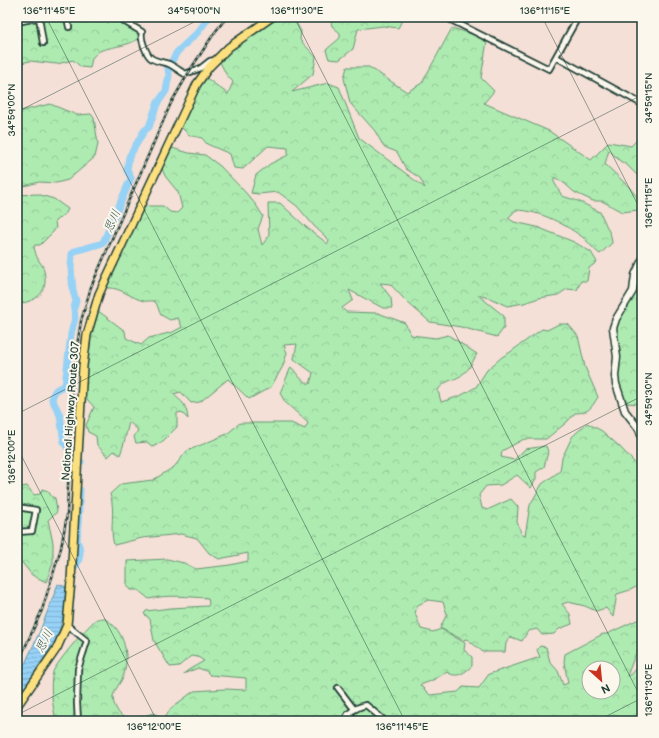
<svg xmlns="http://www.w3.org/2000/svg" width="659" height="738" font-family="'Balsamiq Sans','Klee One',sans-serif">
<defs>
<pattern id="forest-crowns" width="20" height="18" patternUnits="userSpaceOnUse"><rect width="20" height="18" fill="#aeebb1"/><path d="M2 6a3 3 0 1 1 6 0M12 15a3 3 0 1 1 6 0" fill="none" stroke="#95ca99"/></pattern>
<pattern id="water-rules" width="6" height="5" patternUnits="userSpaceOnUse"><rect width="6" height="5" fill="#96d1f6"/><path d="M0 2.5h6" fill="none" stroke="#81b4d4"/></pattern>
</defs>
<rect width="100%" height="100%" fill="#f4e0d6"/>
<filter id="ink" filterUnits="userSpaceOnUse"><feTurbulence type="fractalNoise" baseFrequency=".025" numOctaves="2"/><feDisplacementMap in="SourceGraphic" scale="8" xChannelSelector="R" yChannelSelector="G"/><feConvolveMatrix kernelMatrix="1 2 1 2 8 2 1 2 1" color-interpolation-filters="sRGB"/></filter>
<g filter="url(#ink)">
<path fill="url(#forest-crowns)" stroke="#669472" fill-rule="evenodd" d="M 17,17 L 120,17 L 135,29 L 139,34 L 140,38 C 128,46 115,46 102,50 C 98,51 95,55 92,58 L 90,68 L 81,67 L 73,60 L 57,64 L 30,61 L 17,64 Z
M 283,17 L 293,17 L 301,31 L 300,40 L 316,57 L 313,74 L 292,92 L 328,83 L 339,87 L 359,138 L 425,188 L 420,178 L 406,169 L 397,152 L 384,147 L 375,131 L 350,103 L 344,78 L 347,67 L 369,67 L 407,92 L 422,83 L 452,28 L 475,35 L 487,41 L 481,78 L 494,91 L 484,103 L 549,131 L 591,160 L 609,142 L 631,146 L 637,140 L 642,142 L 642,180 L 627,165 L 620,161 L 609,150 L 605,164 L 629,187 L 642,203 L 639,210 L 622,212 L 602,201 L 593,201 L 574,192 L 564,183 L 554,177 L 554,182 L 562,196 L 578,201 L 600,212 L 611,236 L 612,243 L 600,254 C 594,250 590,244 585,239 C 565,224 541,211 516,210 L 508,218 L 514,222 L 537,227 L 574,242 L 591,252 L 597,262 L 589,268 L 587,281 L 581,281 L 577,290 L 567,289 L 558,295 L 539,298 L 524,303 L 507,306 L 492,299 L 478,295 L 504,316 L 504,328 L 497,337 L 461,327 L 430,322 L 407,302 L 390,284 L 380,283 L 391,298 L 392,308 L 383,308 L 349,290 L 353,300 L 342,308 L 346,312 L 378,313 L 405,323 L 411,335 L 436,338 L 448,335 L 477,354 C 473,360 470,369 464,373 C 455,382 446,378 438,390 L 441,402 L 460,396 L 476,387 L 487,370 L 502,357 L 509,353 L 542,329 L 547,330 L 559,324 L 568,324 L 578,336 L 585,367 L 598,397 C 591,408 589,413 575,413 L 567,422 L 546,439 L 524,439 L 502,451 L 501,457 L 514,460 L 525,449 L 546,446 L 548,452 L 544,467 L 536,472 L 536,479 L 531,488 L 517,475 L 501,485 L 486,486 L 479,495 L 482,508 L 487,510 L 511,499 L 518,507 L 517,522 L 522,535 L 525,536 L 530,505 L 542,484 L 560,471 L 562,458 L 572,437 L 587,423 L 602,431 L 619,446 L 634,462 L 642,479 L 642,584 L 630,590 L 617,594 L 613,617 L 606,608 L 596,611 L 585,606 L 568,602 L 562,604 L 570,614 L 572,624 L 559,629 L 554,634 L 542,635 L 537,629 L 528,631 L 522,641 L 511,637 L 506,643 L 505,652 L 483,652 L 467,639 L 463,640 L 440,628 L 447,614 L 443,602 L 428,600 L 418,605 L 415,613 L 421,629 L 433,632 L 441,629 L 465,643 L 464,650 L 472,657 L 472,666 C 464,673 457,679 447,672 L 431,681 L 420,685 L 430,695 L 458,692 L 463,687 L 479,688 L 489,674 L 540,657 L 537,650 L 540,646 L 546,647 L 550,662 L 558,671 L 563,685 L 568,683 L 564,662 L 565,654 L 603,634 L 607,634 L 637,620 L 642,621 L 642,643 L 635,655 L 627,676 L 631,675 L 642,662 L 642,721 L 163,721 L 171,708 L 194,691 L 225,689 L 246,690 L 246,678 L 210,675 L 206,671 L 198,668 L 183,674 L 190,669 L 204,661 L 198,657 L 191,656 L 179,666 L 170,667 L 154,641 L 150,619 L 144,614 L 146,611 L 171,608 L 208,606 L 209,604 L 208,598 C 188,597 168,594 149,599 L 138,590 L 131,590 L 127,585 L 127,561 L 167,559 L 184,563 L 196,569 L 230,565 L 248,561 L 248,553 L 219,559 L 209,553 L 197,538 L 181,534 L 142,538 L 114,545 C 109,527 116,512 110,494 L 121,484 L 153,480 L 174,467 L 187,451 L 227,434 L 240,423 L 291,423 L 305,429 L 308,423 L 285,402 L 280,393 L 291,367 C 299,375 299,380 310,384 L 313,373 L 294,359 L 297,344 L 284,345 L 287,353 L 283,366 L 271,387 L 249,399 L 228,379 L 200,402 L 191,403 L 181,392 L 173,394 C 183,403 186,403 188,419 L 181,412 L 177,413 L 177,427 L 163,441 L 153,447 L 147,442 L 136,443 L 134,437 L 138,430 L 129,422 L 124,443 L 120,455 L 114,451 L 108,457 L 97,445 L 96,436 L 88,432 L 86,425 L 94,407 L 85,397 L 89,340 L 97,310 L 125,331 L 126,338 L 141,345 L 149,338 L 173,332 L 182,327 L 178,318 L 170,320 L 161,315 C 159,312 158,306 156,303 C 153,299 148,302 144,301 C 131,298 120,287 108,288 L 106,284 L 139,213 L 147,206 L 163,206 L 170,212 L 177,213 L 182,208 L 178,192 L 165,176 L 161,166 L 172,148 L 189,153 L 205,155 L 220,166 L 245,192 L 256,205 L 263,216 L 258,229 L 262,245 L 269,236 L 268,203 L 280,203 L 306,227 L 328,244 L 329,240 L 314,226 L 297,206 L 278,192 L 258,194 L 251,193 L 256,175 L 270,164 L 288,155 L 288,148 L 268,146 L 243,169 L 234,168 L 230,154 L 207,144 L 202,138 L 189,135 L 180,126 L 194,94 L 205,77 L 228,94 L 233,82 L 226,74 L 219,60 C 238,44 260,27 283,17 ZM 589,668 L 613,668 L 613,692 L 589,692 Z
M 330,17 L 404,17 L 398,28 L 383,26 L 358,29 L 353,49 L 339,60 L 329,59 L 326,50 L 340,38 L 340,33 L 332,26 Z
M 50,104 L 77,115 L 91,114 L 94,118 L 98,144 L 95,157 L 68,180 L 56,183 L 39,182 L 17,188 L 17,112 Z
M 37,194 L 54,199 L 68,209 L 66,213 L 55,221 L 56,229 L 40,245 L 35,245 L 34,247 C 35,251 36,256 38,259 C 39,262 42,264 43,267 C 50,291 39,301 17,304 L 17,195 Z
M 642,264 L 642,403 L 638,404 L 627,403 L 616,389 L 615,328 L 619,317 L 636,286 Z
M 27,486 L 34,495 L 40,494 L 42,489 L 48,491 L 52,497 L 55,498 L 57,512 L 48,520 L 53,543 L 53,563 L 46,582 L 32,575 L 20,560 L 17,563 L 17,507 L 19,503 L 19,498 L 17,498 L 17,488 Z
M 103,618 C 123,627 130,653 124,674 C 122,682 115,688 113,696 C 113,700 114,705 116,708 C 125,726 138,718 153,713 L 159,716 L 161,721 L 56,721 C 53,706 49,687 53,672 C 56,663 89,624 97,619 C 98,619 102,618 103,618 Z"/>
<path fill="url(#water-rules)" stroke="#6696a8" d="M 58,584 L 66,587 L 64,614 L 57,638 L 17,699 L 17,681 L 40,631 Z"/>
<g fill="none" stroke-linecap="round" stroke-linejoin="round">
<path stroke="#6696a8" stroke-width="1" d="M 632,17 L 637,19
M 573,33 L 581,17"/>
<path stroke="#96d1f6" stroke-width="7" d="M 81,462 L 68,449 L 64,442 L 60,415 L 52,399 C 54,391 56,388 65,386 L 71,334 L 75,318 L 74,308 L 76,301 L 73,291 L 71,268 L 72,254 L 75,251 L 103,243 L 131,178 L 127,170 L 129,157 L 144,131 L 149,127 L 157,104 L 166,91 L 169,75 L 168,68 L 177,52 L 198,32 L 209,17
M 75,567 C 80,560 82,550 77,541 L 80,490"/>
<g stroke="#1f3d34" stroke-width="8">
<path id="minor" d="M 39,17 L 43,43
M 67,17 L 69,27
M 117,17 L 142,32 C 140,38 146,54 151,58 C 156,62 164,62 169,64 C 175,67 180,71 185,74 L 201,68 L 210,61 L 215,60
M 445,17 L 549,69 L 578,17
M 638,17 L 642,19
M 17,22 L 41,17
M 556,57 L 642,104
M 17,507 L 36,510 L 32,531 L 17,532
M 67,625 L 87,641 L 78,669 L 77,703 L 78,721
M 338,688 L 354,709
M 348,714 L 358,721
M 344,721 C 348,712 357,707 366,705 L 385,721"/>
</g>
<g stroke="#1f3d34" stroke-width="9">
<path id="secondary" d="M 642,260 L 635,275 L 633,291 L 616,319 L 613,328 L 617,357 L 615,376 L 616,384 L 625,411 L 639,429 L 642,438"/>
</g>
<g stroke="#1f3d34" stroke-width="10">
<path id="trunk" d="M 17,706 L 57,648 L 67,625 L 71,581 L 83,366 L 87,335 L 99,294 L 197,84 L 209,67 L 229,47 L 272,17"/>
</g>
<use href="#minor" stroke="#fbf7ec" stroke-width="4.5"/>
<use href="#secondary" stroke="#fbf7ec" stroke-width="6"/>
<use href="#trunk" stroke="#fce080" stroke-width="7"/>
<g stroke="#1f3d34" stroke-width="2.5">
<path id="rail" d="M 17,665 L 42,610 L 61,548 L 67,515 L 71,403 L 76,352 L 81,321 L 91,287 L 171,103 L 192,67 L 215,32 L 227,17"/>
</g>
<use href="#rail" stroke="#fbf7ec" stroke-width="1" stroke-dasharray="3" stroke-linecap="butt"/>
</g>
</g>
<path fill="none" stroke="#1f3d34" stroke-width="1" stroke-opacity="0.45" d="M 46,17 L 405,721M 294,17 L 642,700M 542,17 L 642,213M 17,112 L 204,17M 17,414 L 642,95M 17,447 L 157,721M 17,715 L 642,396M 597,721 L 642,698"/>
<g text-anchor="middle" stroke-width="4" stroke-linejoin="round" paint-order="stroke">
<g font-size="11" fill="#1f3d34" stroke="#fbf7ec">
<text transform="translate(70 411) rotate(-86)" y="4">National Highway Route 307</text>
</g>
<g font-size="12" font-style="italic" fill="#375b5b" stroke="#fbf7ec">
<text transform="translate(112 221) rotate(-66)" y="4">思川</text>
<text transform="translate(44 641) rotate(-63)" y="4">思川</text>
</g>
</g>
<rect width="659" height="738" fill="none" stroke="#fbf7ec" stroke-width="44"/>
<g transform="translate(601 680) rotate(153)"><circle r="19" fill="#fbf7ec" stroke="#a3ada2"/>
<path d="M0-3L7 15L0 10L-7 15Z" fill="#c8321e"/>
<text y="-6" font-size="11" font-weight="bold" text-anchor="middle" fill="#1f3d34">N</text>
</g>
<rect x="22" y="22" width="615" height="694" fill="none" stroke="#1f3d34" stroke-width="1.5"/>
<g font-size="10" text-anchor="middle" fill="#1f3d34">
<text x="49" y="14">136°11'45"E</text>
<text x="194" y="14">34°59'00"N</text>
<text x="297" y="14">136°11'30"E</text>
<text x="545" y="14">136°11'15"E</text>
<text transform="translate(648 98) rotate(-90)" y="4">34°59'15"N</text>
<text transform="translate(11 110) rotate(-90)" y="4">34°59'00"N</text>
<text transform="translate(648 203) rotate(-90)" y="4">136°11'15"E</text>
<text transform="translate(648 399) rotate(-90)" y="4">34°59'30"N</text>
<text transform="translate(11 457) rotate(-90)" y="4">136°12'00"E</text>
<text transform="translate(648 690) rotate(-90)" y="4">136°11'30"E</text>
<text x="154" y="730">136°12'00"E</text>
<text x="402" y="730">136°11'45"E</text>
</g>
</svg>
